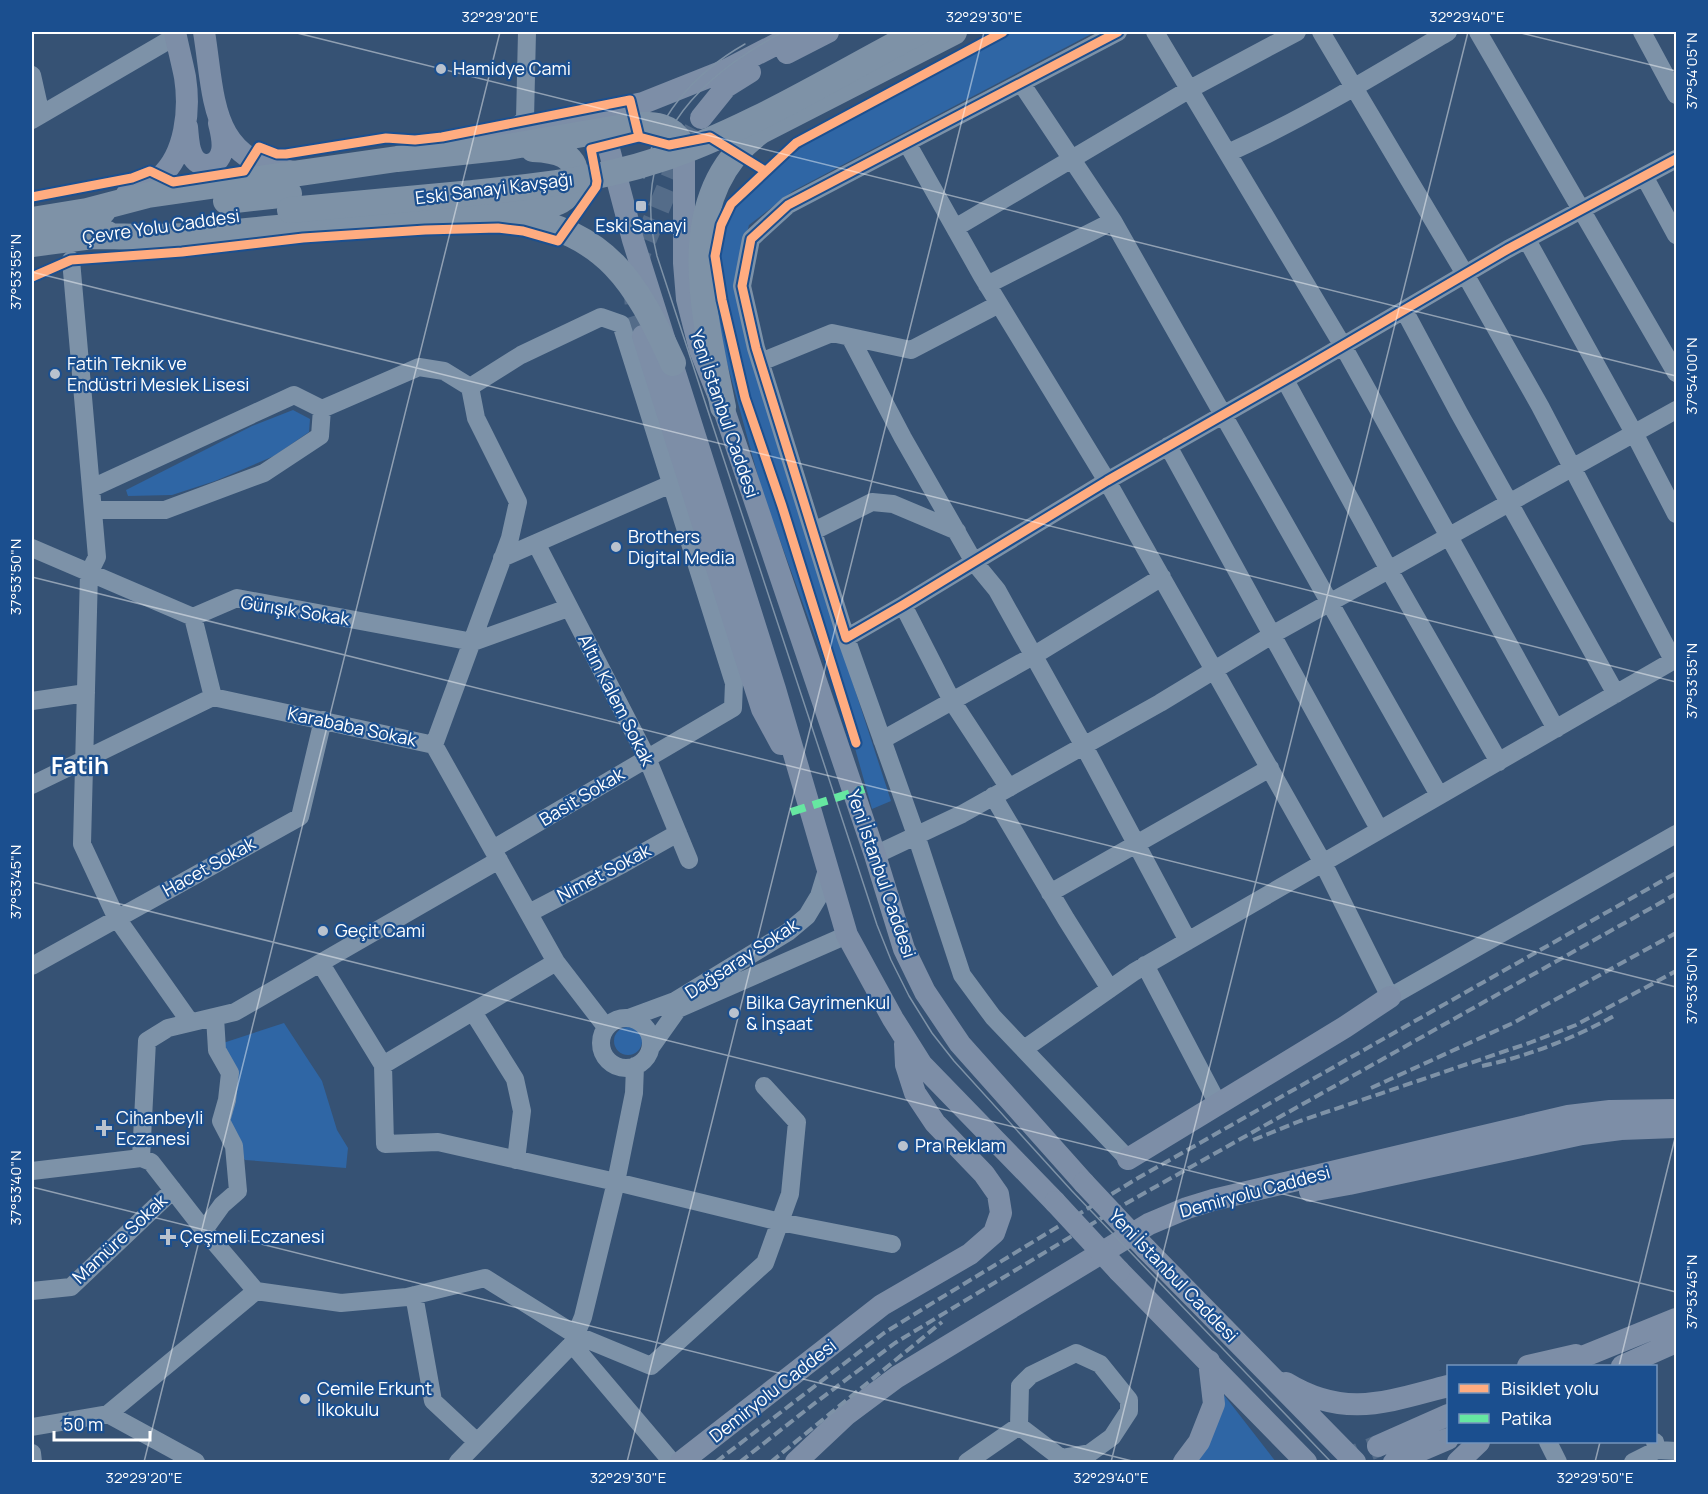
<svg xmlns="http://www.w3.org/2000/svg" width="1708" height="1494" font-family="Manrope,sans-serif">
<rect width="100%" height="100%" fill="#365274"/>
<path fill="#2f66a5" d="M 1011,32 L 1095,32 L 793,191 L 749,225 L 738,267 L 813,560 L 891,801 L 872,809 L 853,741 L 762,491 L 721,341 L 711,251 L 720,212 L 738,201 L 810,140 Z
M 293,410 L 310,419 L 309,432 L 274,456 L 215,481 L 172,495 L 128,496 L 126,490 L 252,426 Z
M 284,1023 L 322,1081 L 337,1130 L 348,1148 L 346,1168 L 245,1160 L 227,1138 L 223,1043 Z
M614 1041a14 14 0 1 1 28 0a14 14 0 1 1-28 0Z
M 1224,1395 L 1276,1462 L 1193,1462 L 1216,1427 Z"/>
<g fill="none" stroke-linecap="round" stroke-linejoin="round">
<path stroke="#546c89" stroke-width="22" stroke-dasharray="22 11" stroke-linecap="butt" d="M 643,336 L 636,315 L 635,288 L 640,253 L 679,160 L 701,118
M 1339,1462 L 1378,1446"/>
<path stroke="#7d92a8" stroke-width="18" d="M 1118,32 L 788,205 L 751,239 L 742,286 L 756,348 L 846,638 L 903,605 L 1107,481 L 1298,372 L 1508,249 L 1676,159
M 1155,32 L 1343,346 L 1556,729
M 1321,32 L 1465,274 L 1540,406 L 1673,660
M 1478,32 L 1676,373
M 1642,32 L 1676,95
M 32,75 L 41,115
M 1021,83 L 1113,221 L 1439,795
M 32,120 L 176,36
M 511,131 L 525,119 L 527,32
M 907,143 L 982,276 L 1107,481 L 1214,670 L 1323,863 L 1390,997 L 1676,834
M 1228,153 C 1305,118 1376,75 1448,32
M 1644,176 L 1676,235
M 955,228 L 1190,89 L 1297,32
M 1527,240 L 1634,433 L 1676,514
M 71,260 L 97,557 L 89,573 L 82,844 L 116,917 L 190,1022
M 987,285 L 1113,221
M 1404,310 L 1459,413 L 1616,694
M 850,337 L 903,438 L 974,562 L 997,590 L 1084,746 L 1188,941
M 761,362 L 832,333 L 911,350 L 999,304
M 1285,380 L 1389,570 L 1499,762
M 470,387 L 521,355 L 601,317 L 621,324 L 734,683 L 733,708 L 493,849
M 1168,446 L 1379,829
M 92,488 L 294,395 L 322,409
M 94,510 L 165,510 L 264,473 L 320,436 L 322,409 L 419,367 L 444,371 L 470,387 L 476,418 L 518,502 L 510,538 L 434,745
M 814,531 L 872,502 L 893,504 L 957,531
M 536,543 L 647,758 L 689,860
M 32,548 L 193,617 L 237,598 L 473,642 L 568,608
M 502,558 L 671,484
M 903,605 L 952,701 L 1009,788
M 193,617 L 213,697
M 846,638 L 916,835 L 962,975 L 993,1017 L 1128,1159
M 32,701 L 86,693
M 882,740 L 1033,656 L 1162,577
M 32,785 L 213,697 L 434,745 L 556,962 L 606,1027
M 993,796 L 1066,919 L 1110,989
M 875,855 L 962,814 L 1160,703 L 1277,632 L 1676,410
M 499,860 L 235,1012 L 168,1028 L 147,1041 L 141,1158 L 151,1162 L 204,1230 L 256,1291 L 341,1303 L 407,1297 L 485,1278 L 576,1335 L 651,1366 L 765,1263 L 790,1194 L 797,1122 L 764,1086
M 1050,893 L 1270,768
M 529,913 L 623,864 L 678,833
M 321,964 L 383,1065 L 385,1144 L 438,1142 L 616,1182 L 780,1222 L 892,1244
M 1145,965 L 1218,1104
M 32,966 L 300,817 L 323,720
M 473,1012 L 515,1079 L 522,1111 L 516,1160
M601 1043a25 25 0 1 1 50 0a25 25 0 1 1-50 0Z
M 629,1018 L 675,1001 L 788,932 L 807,916 L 819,896 L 827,870
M 651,1047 L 678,1009 L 847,935
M 1024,1049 L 1134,972 L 1676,659
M 383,1065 L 556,962
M 32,1171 L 141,1158
M 204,1230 L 222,1205 L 238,1191 L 234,1146 L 221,1121 L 227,1100 L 230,1073 L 217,1050 L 215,1017
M 32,1291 L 71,1287 L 173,1190
M 414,1295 L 433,1401 L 477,1442
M 572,1344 L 672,1462
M 1076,1353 L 1100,1364 L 1129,1400 L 1129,1411 L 1112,1437 L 1090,1453 L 1061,1458 L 1019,1426 L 1020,1386 L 1031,1375 Z
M 108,1414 L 196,1462
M 32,1427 L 108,1414 L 256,1291
M 1548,1442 L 1558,1462
M 1655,1442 L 1657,1450 L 1676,1451
M 32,1453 L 33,1462
M 458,1462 L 572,1344 L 583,1317 L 616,1182 L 634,1093 L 635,1066
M 967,1462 L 1019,1426
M 1633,1462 L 1657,1450"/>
<path stroke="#7d8ea7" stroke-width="22" d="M 204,32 C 215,99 209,162 294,172
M 787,53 L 828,32
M 701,118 L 726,87 L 750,72
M 187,127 C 188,136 188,147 192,155 C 199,170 218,168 222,151 C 224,142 221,132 219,123
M 604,130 L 633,240 L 775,689 L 847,935 L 893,1019 L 922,1065 L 1055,1202
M 452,143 L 643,103 L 726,70 L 800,32
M 681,143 L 684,162 L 684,263 L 687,299 L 700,350 L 723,407 L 875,855 L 904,949 L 925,992 L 960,1044 L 1084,1183
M 127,194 C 138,190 151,185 160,177 C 186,154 190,109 185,77 C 182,62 178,47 175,32
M 643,336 L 762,709 L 781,744
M 1128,1159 L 1345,1027 L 1390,997
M 1310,1191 L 1349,1184 L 1582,1134 L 1621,1129 L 1676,1127
M 1146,1249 L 1355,1462
M 1119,1271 L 1306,1462
M 1528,1366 L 1576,1355
M 1560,1366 L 1676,1319
M 1622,1366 L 1676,1342
M 1286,1383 C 1345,1419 1386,1402 1448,1386
M 1378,1446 L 1448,1415
M 681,1462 L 882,1305 L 970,1254 L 994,1233 L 1001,1213 L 998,1194 L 984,1174 L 935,1123 L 915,1093 L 906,1065 L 905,1044
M 796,1462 L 846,1415 L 897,1377 L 1149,1224 L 1187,1208 L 1213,1200 L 1568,1116 L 1610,1111 L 1676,1110
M 1184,1462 L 1199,1442 L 1214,1404 L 1209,1361
M 1394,1462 L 1448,1439
M 1458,1462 L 1479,1442"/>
<path stroke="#7e92a7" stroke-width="26" d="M 226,201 L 289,194
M 87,211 L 148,195 L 397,159 L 508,147 L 635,125 C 654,124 671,125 681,143
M 512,216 C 608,234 635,280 673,363
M 32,220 L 87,211 L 103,211
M 93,236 C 124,236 157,238 189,236 C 265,230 340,221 416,215 C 460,211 506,217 548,205 C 560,203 572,195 574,183 C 581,154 555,150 533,149
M 32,244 L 108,234
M 723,407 C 705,317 671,195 761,131 L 954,32"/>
<path stroke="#7e92a7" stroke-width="1.5" d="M 783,32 C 692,80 630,147 657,256 L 877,925 L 891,960 L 909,996 L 932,1033 L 954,1061 L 1072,1191 L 1331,1462
M 644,178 C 653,119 694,73 745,44"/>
<path stroke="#7e92a7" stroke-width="4" stroke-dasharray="10 4.5" stroke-linecap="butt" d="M 1482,1066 C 1529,1056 1574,1038 1616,1015
M 1371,1088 L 1513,1023 L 1676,933
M 1253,1140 L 1300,1121 L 1529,1043 L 1576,1025 L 1676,971
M 716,1462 L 884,1333 L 926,1307 L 1138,1178 L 1676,873
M 740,1462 L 815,1403 L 895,1343 L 1125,1204 L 1676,894
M 771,1462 L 942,1322"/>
<path stroke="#7d8ea7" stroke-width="22" d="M 1084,1183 L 1146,1249
M 1055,1202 L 1119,1271"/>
<path stroke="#7e92a7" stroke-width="26" d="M 290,210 C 347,205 404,199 462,194 C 528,187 595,181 658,160 C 747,131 836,75 919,32"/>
<path stroke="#66e7a1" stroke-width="8" stroke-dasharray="15 8" stroke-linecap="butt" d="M 791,812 L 864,789"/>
<g stroke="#1b4f8f" stroke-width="13">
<path id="cycleway" d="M 1118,32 L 788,205 L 751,239 L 742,286 L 756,348 L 846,638 L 903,605 L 1107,481 L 1298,372 L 1508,249 L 1676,159
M 32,197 L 132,178 L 150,171 L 173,182 L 244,171 L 259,147 L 277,154 L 286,154 L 386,138 L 415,140 L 442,137 L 630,100 L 639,137
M 32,277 L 71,260 L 182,252 L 303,238 L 425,230 L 498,228 L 523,231 L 558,241 L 596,187 L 597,181 L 591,149 L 639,137 L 669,145 L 710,137 L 765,171
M 856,743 L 782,506 L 745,398 L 722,300 L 715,256 L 721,225 L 731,204 L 796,143 L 1003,32"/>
</g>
<use href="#cycleway" stroke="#ffac80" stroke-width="9"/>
</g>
<path fill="none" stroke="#fff" stroke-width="1.5" stroke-opacity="0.45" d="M 293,32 L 1676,376M 1517,32 L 1676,71M 32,272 L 1676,682M 32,577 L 1676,987M 32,882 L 1676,1292M 32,1187 L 1136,1462M 1619,1366 L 1676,1134M 144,1462 L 500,32M 627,1462 L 984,32M 1111,1462 L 1468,32M 1595,1462 L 1600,1442"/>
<g fill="#b9c2ce" stroke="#1b4f8f" stroke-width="2">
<circle cx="441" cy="69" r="6"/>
<rect x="635" y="200" width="12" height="12" rx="3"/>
<circle cx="55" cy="374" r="6"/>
<circle cx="616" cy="547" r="6"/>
<circle cx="323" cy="931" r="6"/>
<circle cx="734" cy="1013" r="6"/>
<path d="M101 1119h6v6h6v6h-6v6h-6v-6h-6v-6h6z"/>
<circle cx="903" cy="1146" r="6"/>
<path d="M165 1228h6v6h6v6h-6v6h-6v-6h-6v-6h6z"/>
<circle cx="305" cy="1399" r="6"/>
</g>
<g text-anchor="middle" stroke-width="4.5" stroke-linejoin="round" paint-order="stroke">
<g font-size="18" fill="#fff" stroke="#1b4f8f" text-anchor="start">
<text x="453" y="75">Hamidye Cami</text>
<text x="641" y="232" text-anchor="middle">Eski Sanayi</text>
<text x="67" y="370">Fatih Teknik ve<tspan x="67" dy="21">Endüstri Meslek Lisesi</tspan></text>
<text x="628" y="543">Brothers<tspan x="628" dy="21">Digital Media</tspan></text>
<text x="335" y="937">Geçit Cami</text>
<text x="746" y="1009">Bilka Gayrimenkul<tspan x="746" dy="21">&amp; İnşaat</tspan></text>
<text x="116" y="1124">Cihanbeyli<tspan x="116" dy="21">Eczanesi</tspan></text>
<text x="915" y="1152">Pra Reklam</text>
<text x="180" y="1243">Çeşmeli Eczanesi</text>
<text x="317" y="1395">Cemile Erkunt<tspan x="317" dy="21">İlkokulu</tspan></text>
</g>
<g font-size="18" fill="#fff" stroke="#1b4f8f">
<text transform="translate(494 189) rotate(-7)" y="6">Eski Sanayi Kavşağı</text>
<text transform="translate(161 227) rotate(-8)" y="6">Çevre Yolu Caddesi</text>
<text transform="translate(724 414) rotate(71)" y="6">Yeni İstanbul Caddesi</text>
<text transform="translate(295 611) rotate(9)" y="6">Gürışık Sokak</text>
<text transform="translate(616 700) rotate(63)" y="6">Altın Kalem Sokak</text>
<text transform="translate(352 727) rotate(12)" y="6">Karababa Sokak</text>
<text transform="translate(582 797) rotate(-31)" y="6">Basit Sokak</text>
<text transform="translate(209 867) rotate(-29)" y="6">Hacet Sokak</text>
<text transform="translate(604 873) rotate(-28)" y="6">Nimet Sokak</text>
<text transform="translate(881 874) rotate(71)" y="6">Yeni İstanbul Caddesi</text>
<text transform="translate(742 959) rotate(-33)" y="6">Dağsaray Sokak</text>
<text transform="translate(1255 1192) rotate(-15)" y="6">Demiryolu Caddesi</text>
<text transform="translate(120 1239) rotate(-43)" y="6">Mamüre Sokak</text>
<text transform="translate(1173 1276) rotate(46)" y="6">Yeni İstanbul Caddesi</text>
<text transform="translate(773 1391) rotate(-38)" y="6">Demiryolu Caddesi</text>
</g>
<g font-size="24" font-weight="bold" fill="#fff" stroke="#1b4f8f">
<text x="80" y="774">Fatih</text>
</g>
</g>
<rect width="1708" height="1494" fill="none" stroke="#1b4f8f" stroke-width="66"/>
<rect x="1447" y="1365" width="210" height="78" fill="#1b4f8f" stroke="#7695bc" stroke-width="1.5"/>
<rect x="1459" y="1384" width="30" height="9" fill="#ffac80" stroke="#7695bc" stroke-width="1.5"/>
<text x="1501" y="1395" font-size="18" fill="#ffffff">Bisiklet yolu</text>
<rect x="1459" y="1414" width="30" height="9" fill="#66e7a1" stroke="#7695bc" stroke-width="1.5"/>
<text x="1501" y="1425" font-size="18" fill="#ffffff">Patika</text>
<path d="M54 1431v9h96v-9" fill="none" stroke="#ffffff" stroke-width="3"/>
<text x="63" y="1431" font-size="18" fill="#ffffff" stroke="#1b4f8f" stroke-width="4.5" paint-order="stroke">50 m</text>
<rect x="33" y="33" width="1642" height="1428" fill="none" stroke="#fff" stroke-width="2"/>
<g font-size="15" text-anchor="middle" fill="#fff">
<text x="500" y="22">32°29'20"E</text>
<text x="984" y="22">32°29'30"E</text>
<text x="1467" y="22">32°29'40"E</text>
<text transform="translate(1692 71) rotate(-90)" y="5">37°54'05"N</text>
<text transform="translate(16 272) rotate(-90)" y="5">37°53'55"N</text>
<text transform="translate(1692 376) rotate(-90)" y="5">37°54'00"N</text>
<text transform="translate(16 577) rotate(-90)" y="5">37°53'50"N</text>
<text transform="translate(1692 681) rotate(-90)" y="5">37°53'55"N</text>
<text transform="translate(16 882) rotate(-90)" y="5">37°53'45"N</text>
<text transform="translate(1692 986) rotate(-90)" y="5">37°53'50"N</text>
<text transform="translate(16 1188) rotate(-90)" y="5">37°53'40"N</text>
<text transform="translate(1692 1292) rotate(-90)" y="5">37°53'45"N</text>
<text x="144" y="1483">32°29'20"E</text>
<text x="628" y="1483">32°29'30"E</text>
<text x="1111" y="1483">32°29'40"E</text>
<text x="1595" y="1483">32°29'50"E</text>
</g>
</svg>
